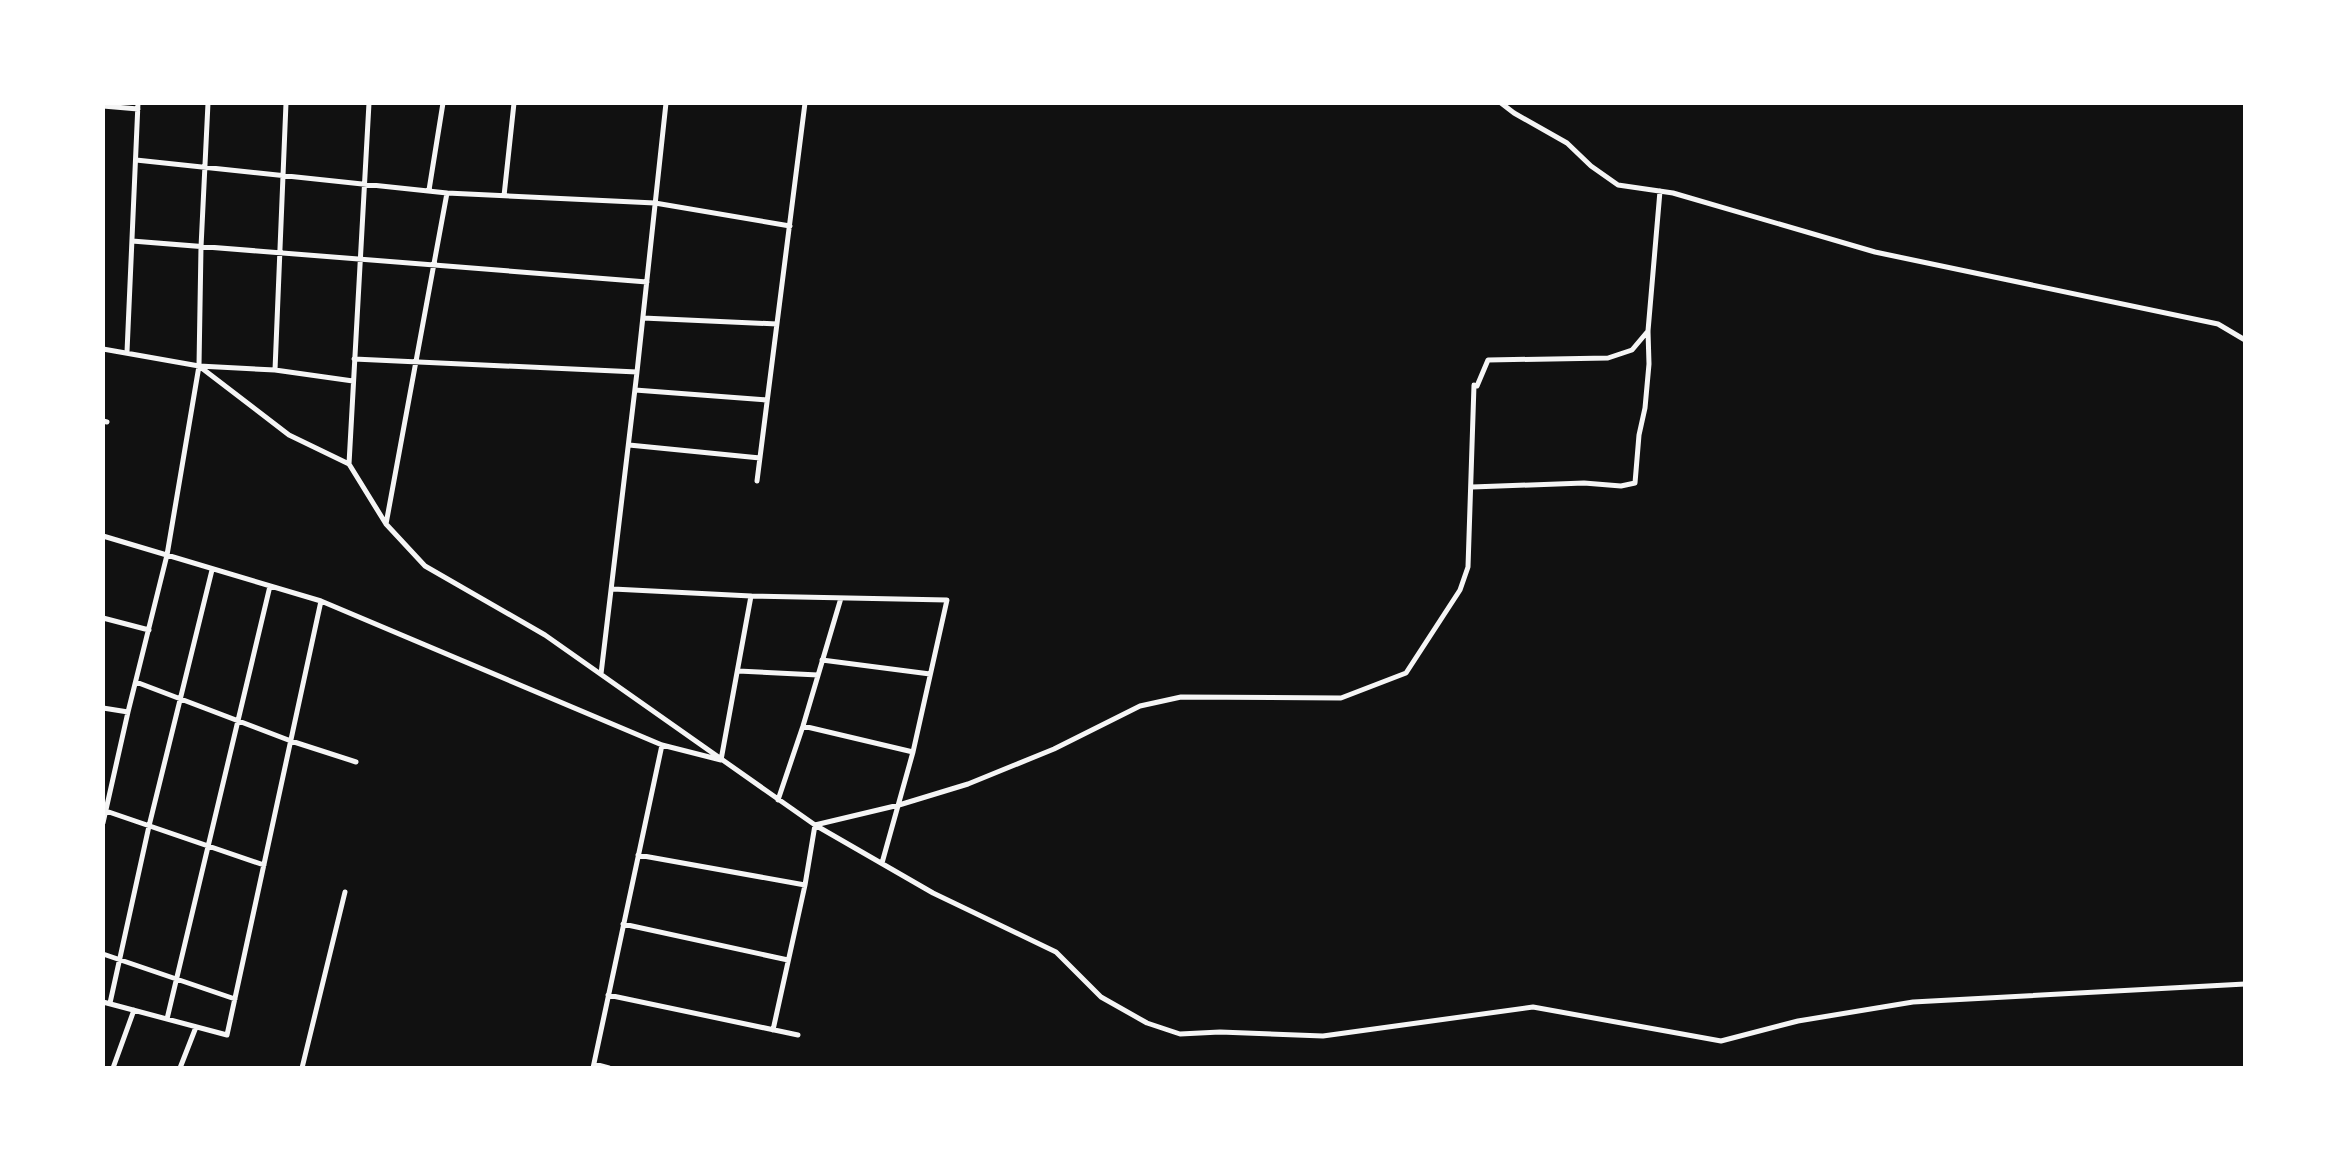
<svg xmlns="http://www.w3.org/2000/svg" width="2348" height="1171" font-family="'Space Grotesk',sans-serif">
<rect width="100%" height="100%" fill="#111"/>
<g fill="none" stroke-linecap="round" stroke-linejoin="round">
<path stroke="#f5f5f5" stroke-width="5" d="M 1501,103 L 1514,113 L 1567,143 L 1591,166 L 1618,185 L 1673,193 L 1875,252 L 2218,324 L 2245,340
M 103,106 L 138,109
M 136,160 L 447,193 L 655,203 L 790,226
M 429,190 L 443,103
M 504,196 L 514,103
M 132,241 L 647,282
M 643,318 L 777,324
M 103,349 L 199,366 L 275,370 L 353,381
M 127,352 L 138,103
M 354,359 L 637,372
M 199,366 L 289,435 L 349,464 L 386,524 L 425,566 L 545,635 L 815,825 L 933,893 L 1056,952 L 1101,997 L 1147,1023 L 1180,1034 L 1220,1032 L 1323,1036 L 1533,1007 L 1721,1041 L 1798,1021 L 1913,1002 L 2245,984
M 275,370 L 286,103
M 635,390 L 767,400
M 103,421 L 107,422
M 629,445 L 760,458
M 349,464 L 369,103
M 757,481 L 805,103
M 1472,487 L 1584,483 L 1621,486 L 1635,483 L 1639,435 L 1645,408 L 1649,364 L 1648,331 L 1660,191
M 386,524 L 447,193
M 103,536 L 321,601 L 662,745 L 721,760 L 751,596
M 613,589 L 751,596 L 947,600 L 913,752 L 882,863
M 103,618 L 149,630
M 822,660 L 930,674
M 738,671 L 818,675
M 601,674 L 637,372 L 666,103
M 136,682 L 291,741 L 356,762
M 103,708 L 128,712
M 803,726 L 913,752
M 778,800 L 803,726 L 841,598
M 103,810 L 264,865
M 103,823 L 128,712 L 167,555 L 199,366 L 201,247 L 208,103
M 638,855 L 805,885
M 623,924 L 788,960
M 103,954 L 235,999
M 608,995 L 798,1035
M 103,1002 L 227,1035 L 321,601
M 110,1003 L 149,826 L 212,570
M 167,1019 L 270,586
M 773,1030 L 805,885 L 815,825 L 899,805 L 968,784 L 1054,749 L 1140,706 L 1181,697 L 1341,698 L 1406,673 L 1460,590 L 1468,567 L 1474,385 L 1477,386 L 1488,360 L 1608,358 L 1632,350 L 1648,331
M 594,1064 L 609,1068
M 113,1068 L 134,1010
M 180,1068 L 196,1027
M 302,1068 L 345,892
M 593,1068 L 662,745"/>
</g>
<rect width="2348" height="1171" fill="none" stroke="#ffffff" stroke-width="210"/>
</svg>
